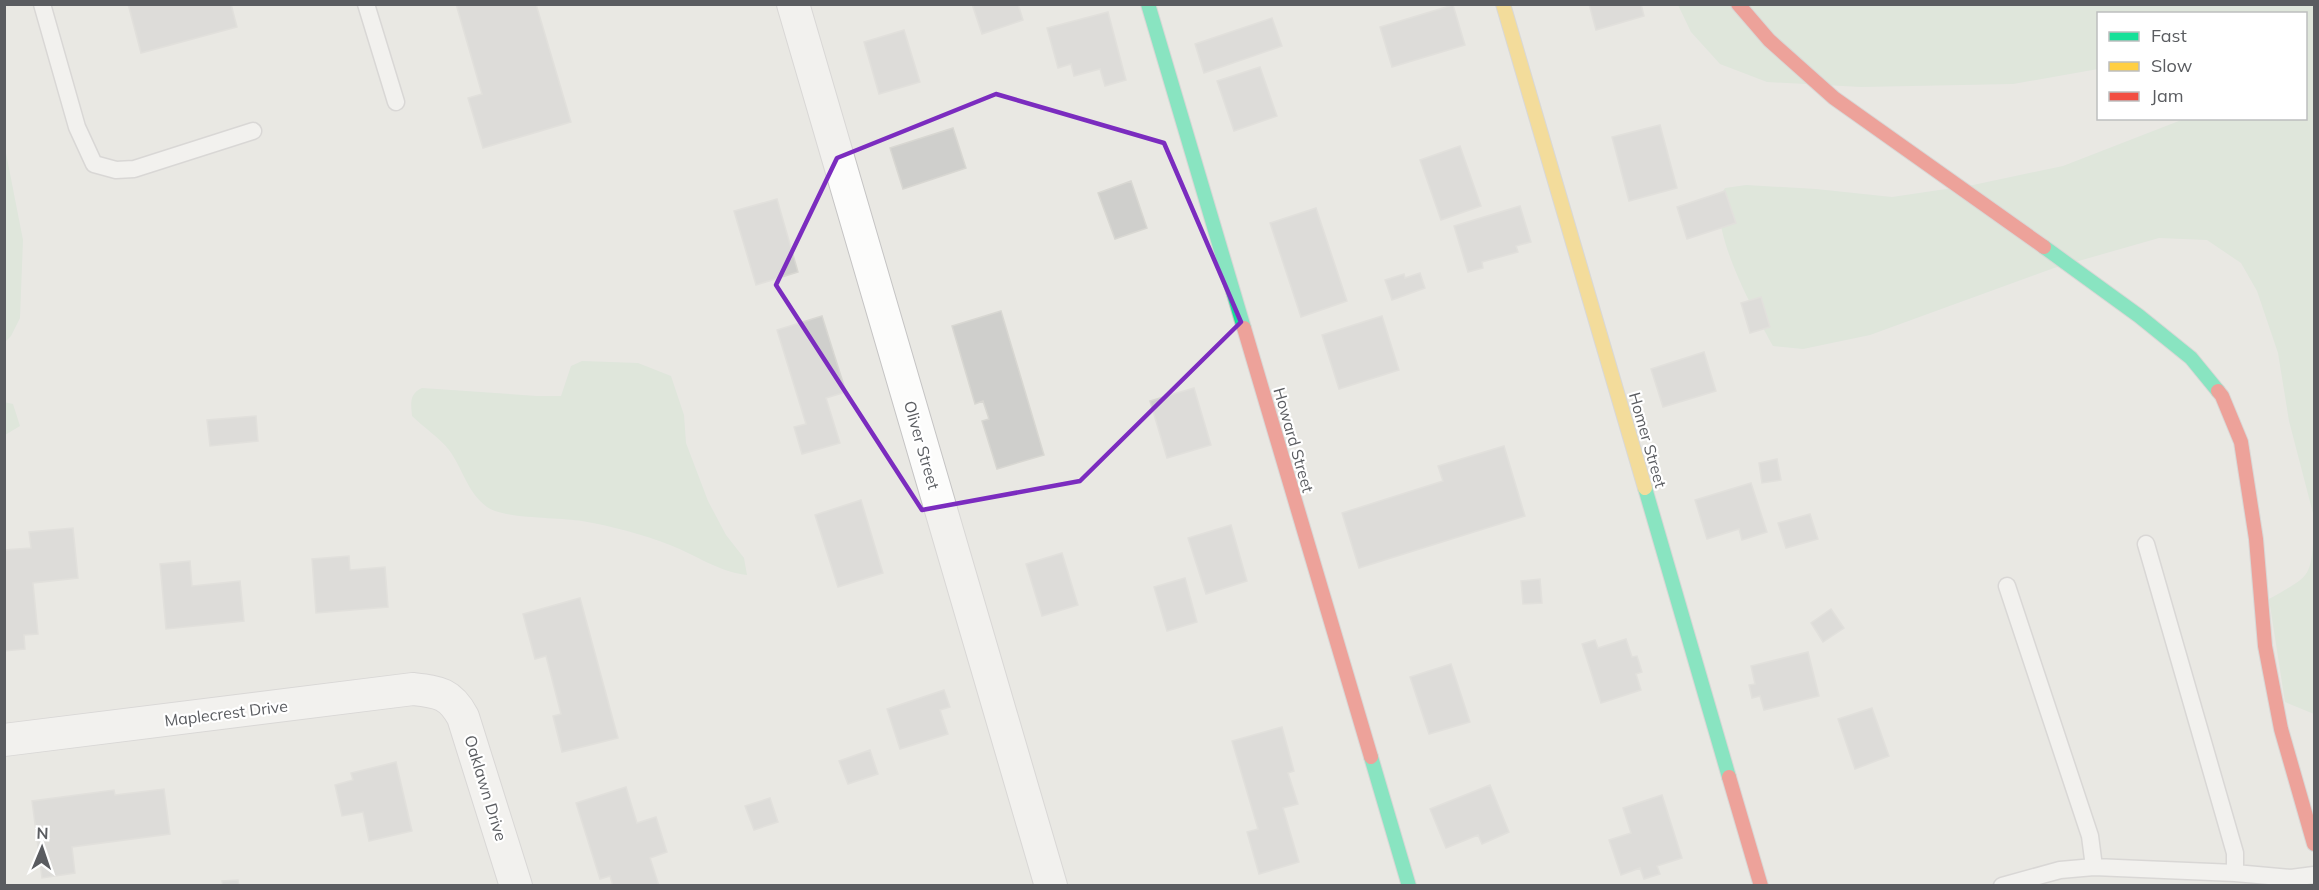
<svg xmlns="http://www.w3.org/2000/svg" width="2319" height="890" font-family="Mulish,sans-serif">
<rect width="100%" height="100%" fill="#e9e8e3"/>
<path fill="#d2e4d1" d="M 1678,5 L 2314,5 L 2314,517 L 2289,421 L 2278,353 L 2257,291 L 2241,263 L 2207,240 L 2159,238 L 2054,268 L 1870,335 L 1803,349 L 1773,346 C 1756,315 1702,220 1725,188 L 1746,185 L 1816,189 L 1892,197 L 1973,185 L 2063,166 L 2184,119 L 2306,118 L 2306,14 L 2098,14 L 2098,69 L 2013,84 L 1861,87 L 1767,82 L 1720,64 L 1691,32 Z
M 4,143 L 23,240 L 20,318 L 11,336 L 5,342 Z
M 582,361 L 638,363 L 671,376 L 684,415 L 686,443 L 708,501 L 726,535 L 744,558 L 747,575 C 719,572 696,555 670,545 C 642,534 611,526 582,521 C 560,517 503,519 487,507 C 467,492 463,469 449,450 C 439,437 424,428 412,416 C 411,403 409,394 422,388 L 537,396 L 561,396 L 571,366 Z
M 4,402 L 13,404 L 20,426 L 5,435 Z
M 2314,529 L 2314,714 L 2285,702 L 2269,599 C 2311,575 2311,579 2314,529 Z"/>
<path fill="#cfcfcc" stroke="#d8d7d2" stroke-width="1.5" d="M 128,4 L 231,4 L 237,27 L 141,53 Z
M 456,4 L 536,4 L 571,122 L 483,148 L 468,98 L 482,94 Z
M 972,4 L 1018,4 L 1023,20 L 982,34 Z
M 1589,4 L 1641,4 L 1644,16 L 1596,30 Z
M 1453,5 L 1465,45 L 1392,67 L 1380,27 Z
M 1108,12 L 1126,80 L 1105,86 L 1100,69 L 1074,76 L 1071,64 L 1058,68 L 1047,28 Z
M 1272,18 L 1282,46 L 1204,73 L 1195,44 Z
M 904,30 L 920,82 L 879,94 L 864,42 Z
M 1260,67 L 1277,116 L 1234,131 L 1217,81 Z
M 1660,125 L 1677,188 L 1629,201 L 1612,137 Z
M 953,128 L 966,168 L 903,189 L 890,148 Z
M 1460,146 L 1481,206 L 1441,220 L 1420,160 Z
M 1131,181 L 1147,228 L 1115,239 L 1098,193 Z
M 1725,191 L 1736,223 L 1687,239 L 1677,207 Z
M 777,199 L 798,272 L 756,285 L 734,211 Z
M 1520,206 L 1531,242 L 1516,246 L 1518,252 L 1482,262 L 1483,268 L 1468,272 L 1454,226 Z
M 1316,208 L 1347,301 L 1301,317 L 1270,223 Z
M 1420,273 L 1425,288 L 1392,300 L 1385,280 L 1404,274 L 1405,278 Z
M 1761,297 L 1770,327 L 1750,333 L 1741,303 Z
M 1001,311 L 1044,455 L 997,469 L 982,421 L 989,419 L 983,401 L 975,404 L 952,326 Z
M 822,316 L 846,392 L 826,398 L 840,443 L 802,454 L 794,427 L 806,424 L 777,330 Z
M 1382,316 L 1399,370 L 1339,389 L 1322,335 Z
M 1704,352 L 1716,391 L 1663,407 L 1651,369 Z
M 1194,388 L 1211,445 L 1167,458 L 1150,401 Z
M 256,416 L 258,441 L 210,446 L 207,420 Z
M 1504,446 L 1525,516 L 1359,568 L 1342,513 L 1443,481 L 1438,466 Z
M 1777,459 L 1781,480 L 1762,483 L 1759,463 Z
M 1751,483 L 1767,532 L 1742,540 L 1739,529 L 1707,539 L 1695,500 Z
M 861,500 L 883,573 L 838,587 L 815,515 Z
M 1810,514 L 1818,539 L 1786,548 L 1778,523 Z
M 1231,525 L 1247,581 L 1206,594 L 1188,538 Z
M 73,528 L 78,578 L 33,583 L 38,634 L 24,635 L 25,649 L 4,651 L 4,550 L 31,548 L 29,532 Z
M 1062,553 L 1078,605 L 1042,616 L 1026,564 Z
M 349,556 L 350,570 L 385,567 L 388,607 L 316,613 L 312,559 Z
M 190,561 L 192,586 L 240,581 L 244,621 L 166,629 L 160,564 Z
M 1185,578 L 1197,622 L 1167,631 L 1154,587 Z
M 1540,579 L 1542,603 L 1523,604 L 1521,581 Z
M 580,598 L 618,738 L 562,752 L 553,716 L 561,714 L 546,656 L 535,659 L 523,614 Z
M 1831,609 L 1844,628 L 1823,642 L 1811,623 Z
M 1626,639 L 1632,657 L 1637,656 L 1642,672 L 1636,674 L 1641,690 L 1601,703 L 1582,644 L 1595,640 L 1598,648 Z
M 1808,652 L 1819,696 L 1764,710 L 1760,696 L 1752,698 L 1749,685 L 1755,684 L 1751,666 Z
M 1451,664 L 1470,722 L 1429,734 L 1410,677 Z
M 944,690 L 950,707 L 940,710 L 948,734 L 900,749 L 887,709 Z
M 1872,708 L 1889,756 L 1855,769 L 1838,719 Z
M 1282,727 L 1294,771 L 1288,773 L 1298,804 L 1283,808 L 1299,862 L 1259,874 L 1247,832 L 1258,829 L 1232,741 Z
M 870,750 L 878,774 L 848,784 L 839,761 Z
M 396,762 L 412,831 L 369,841 L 363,812 L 342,816 L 335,785 L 353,780 L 351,773 Z
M 1490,785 L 1509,832 L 1482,844 L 1478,835 L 1446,848 L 1430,809 Z
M 626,787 L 637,823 L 656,817 L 667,852 L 650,858 L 659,886 L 613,886 L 610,876 L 600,879 L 576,803 Z
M 164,789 L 170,834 L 72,847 L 75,873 L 42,878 L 32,801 L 114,790 L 115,795 Z
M 1662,795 L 1682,858 L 1657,866 L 1660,874 L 1644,879 L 1640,868 L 1621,875 L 1609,840 L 1631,833 L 1623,808 Z
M 770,798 L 778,822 L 754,830 L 745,806 Z
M 238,880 L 239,886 L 223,886 L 222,881 Z"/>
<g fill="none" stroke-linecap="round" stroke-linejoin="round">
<g stroke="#c5c4c4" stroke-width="19">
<path id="lane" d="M 42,4 L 77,127 L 94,164 L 116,170 L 134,169 L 253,131
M 366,4 L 396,102
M 2146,544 L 2235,853 L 2235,873 L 2291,878 L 2314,875
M 2007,586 L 2090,836 L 2094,867
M 2002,886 L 2060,870 L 2094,867 L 2235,873"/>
</g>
<g stroke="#c5c4c4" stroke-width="34">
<path id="street" d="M 793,4 L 1051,886
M 4,740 L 413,689 C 439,692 450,693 463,717 L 516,886"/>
</g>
<g stroke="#c5c5c5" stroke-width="16">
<path id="fast" d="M 1148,4 L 1244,328
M 2044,247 L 2139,316 L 2191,358 L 2218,391
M 1645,488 L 1729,777
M 1371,757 L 1409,886"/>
</g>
<g stroke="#c5c5c5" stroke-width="16">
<path id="slow" d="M 1503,4 L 1645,488"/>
</g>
<g stroke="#c5c5c5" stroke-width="16">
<path id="jam" d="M 1738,4 L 1769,40 L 1834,98 L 2044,247
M 1244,328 L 1371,757
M 2218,391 L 2222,396 L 2241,442 L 2256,539 L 2265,646 L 2281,729 L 2314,844
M 1729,777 L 1761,886"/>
</g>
<use href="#lane" stroke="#fcfcfb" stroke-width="16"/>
<use href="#street" stroke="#fcfcfb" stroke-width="32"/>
<use href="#fast" stroke="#16e098" stroke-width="14"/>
<use href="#slow" stroke="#ffcf43" stroke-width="14"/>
<use href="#jam" stroke="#f24e42" stroke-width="14"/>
</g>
<path d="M0 0H2319V890H0ZM 996,94 L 1164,143 L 1241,322 L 1080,481 L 922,510 L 776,285 L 837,158 Z" fill="#e9e8e3" fill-opacity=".55" fill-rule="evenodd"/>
<path fill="none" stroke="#7b2cbf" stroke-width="4.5" stroke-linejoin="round" d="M 996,94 L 1164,143 L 1241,322 L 1080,481 L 922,510 L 776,285 L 837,158 Z"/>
<g text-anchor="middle" stroke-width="4.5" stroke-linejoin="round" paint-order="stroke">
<g font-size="16" fill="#5a5c60" stroke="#fff">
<text transform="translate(1294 440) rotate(74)" y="6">Howard Street</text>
<text transform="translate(1648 440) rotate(74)" y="6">Homer Street</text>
<text transform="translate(922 445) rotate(74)" y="6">Oliver Street</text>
<text transform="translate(226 713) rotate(-7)" y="6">Maplecrest Drive</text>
<text transform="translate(486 788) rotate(73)" y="6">Oaklawn Drive</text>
</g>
</g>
<rect width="2319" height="890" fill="none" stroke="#5a5c60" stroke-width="12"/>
<rect x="2097" y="12" width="210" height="108" fill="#ffffff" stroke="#bdbebf" stroke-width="1.5"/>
<rect x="2109" y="32" width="30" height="9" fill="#16e098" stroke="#bdbebf" stroke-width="1.5"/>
<text x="2151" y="42" font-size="18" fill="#5a5c60">Fast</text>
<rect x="2109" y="62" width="30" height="9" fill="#ffcf43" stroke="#bdbebf" stroke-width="1.5"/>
<text x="2151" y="72" font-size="18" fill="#5a5c60">Slow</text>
<rect x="2109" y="92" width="30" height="9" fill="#f24e42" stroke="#bdbebf" stroke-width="1.5"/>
<text x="2151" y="102" font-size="18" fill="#5a5c60">Jam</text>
<g transform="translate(42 848) rotate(2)" stroke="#ffffff" stroke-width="4.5" paint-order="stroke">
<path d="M0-4.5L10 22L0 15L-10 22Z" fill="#5a5c60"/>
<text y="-9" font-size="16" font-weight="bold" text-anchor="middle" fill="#5a5c60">N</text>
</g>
</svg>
